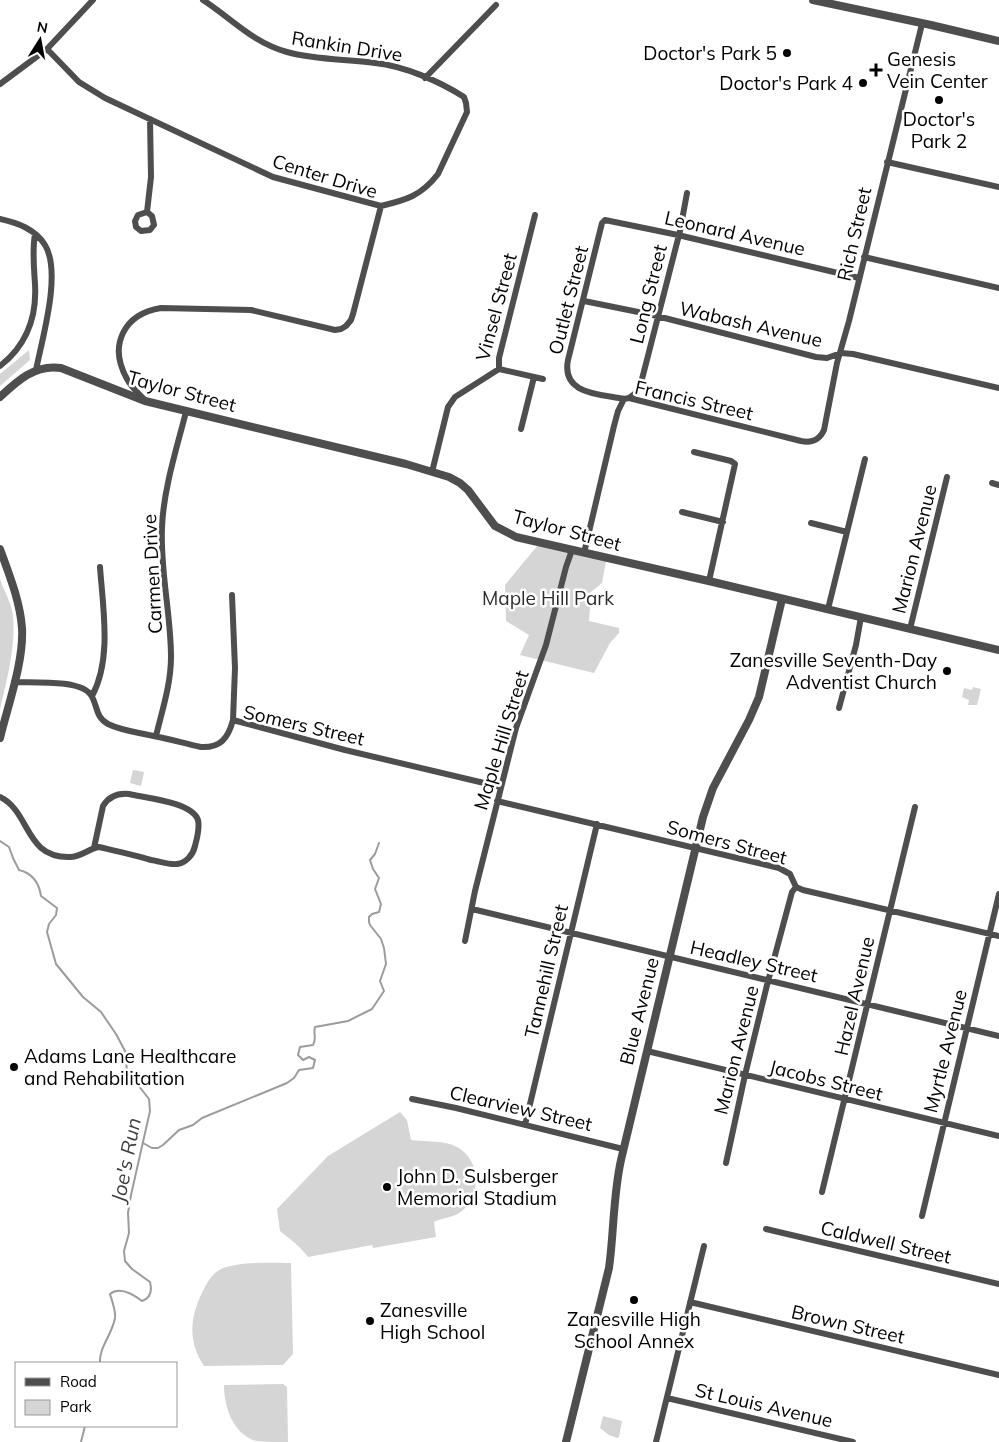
<svg xmlns="http://www.w3.org/2000/svg" width="999" height="1442" font-family="Mulish,sans-serif">
<rect width="100%" height="100%" fill="#fff"/>
<path fill="#d5d5d5" d="M 29,350 L 30,360 L 0,386 L 0,374 Z
M 538,545 L 606,561 L 602,583 L 591,592 L 589,621 L 619,628 L 619,633 L 610,643 L 594,673 L 520,655 L 529,635 L 506,621 L 505,585 Z
M 0,579 C 4,591 12,604 13,616 C 16,645 7,680 0,709 Z
M 973,687 L 981,689 L 977,705 L 968,705 L 969,700 L 962,697 L 964,688 L 972,690 Z
M 133,770 L 144,772 L 141,786 L 130,783 Z
M 400,1112 L 407,1120 L 411,1140 C 425,1142 445,1140 457,1147 C 481,1160 481,1194 462,1211 C 454,1218 443,1217 434,1222 L 436,1237 L 373,1248 L 372,1245 L 308,1257 C 300,1246 290,1239 280,1231 L 277,1209 L 328,1156 Z
M 291,1263 L 293,1354 L 283,1365 L 204,1366 C 187,1341 190,1315 204,1289 C 208,1281 213,1273 221,1269 C 239,1261 271,1263 291,1263 Z
M 283,1384 L 287,1387 L 288,1442 C 278,1442 265,1442 256,1441 C 233,1434 224,1407 224,1385 Z
M 603,1416 L 622,1421 L 619,1437 L 617,1438 L 609,1435 L 600,1428 Z"/>
<g fill="none" stroke-linecap="round" stroke-linejoin="round">
<path stroke="#9c9c9c" stroke-width="2" d="M 0,841 L 9,847 L 13,858 L 19,870 C 32,873 39,883 41,896 L 57,908 L 56,915 L 49,924 L 47,932 L 56,964 L 83,997 L 101,1012 L 116,1034 L 125,1051 L 127,1071 L 149,1099 L 150,1111 L 131,1195 L 128,1213 L 129,1233 L 124,1251 L 125,1261 L 132,1269 L 150,1282 C 152,1290 151,1298 142,1301 C 134,1295 120,1286 110,1294 C 112,1301 116,1311 115,1318 C 112,1335 99,1347 100,1363
M 143,1143 L 152,1148 L 158,1148 L 163,1145 L 179,1130 L 193,1125 L 202,1118 L 287,1083 L 294,1078 L 299,1070 L 313,1068 L 315,1060 L 309,1057 L 303,1060 L 298,1055 L 300,1047 L 313,1045 C 317,1039 313,1034 315,1027 L 348,1021 L 372,1009 L 384,991 L 380,981 L 386,964 L 384,948 L 381,939 L 370,925 L 369,922 L 369,917 L 372,914 L 379,912 L 381,904 L 375,889 L 379,878 L 373,869 L 370,860 L 375,854 L 379,843
M 81,1442 L 85,1426"/>
<path stroke="#4e4e4e" stroke-width="6" d="M 93,0 L 47,49 L 79,82 L 105,98 L 273,177 L 381,206 L 353,314 L 351,320 L 346,326 L 341,329 L 335,330 L 251,310 L 161,308 C 124,314 108,345 127,379 C 131,387 138,393 145,400
M 203,0 C 231,18 253,43 287,52 C 315,60 346,59 375,63 C 404,66 439,81 464,97 L 466,103 L 467,112 L 438,174 C 421,196 406,200 381,206
M 425,78 L 496,5
M 0,84 L 47,49
M 887,162 L 999,187
M 147,212 L 152,216 L 154,225 L 150,230 L 141,231 L 136,227 L 135,221 L 138,215 L 147,212 L 151,177 L 150,119
M 0,219 C 18,223 35,229 45,245 C 62,273 42,339 36,370
M 864,257 L 999,288
M 859,278 L 678,235 L 605,220 L 602,223 L 568,360 C 561,395 601,394 624,399 L 629,398 L 801,441 C 811,443 819,441 824,430 L 837,363 L 849,321 L 922,24
M 584,301 L 653,315 L 816,357 L 827,358 L 841,353 L 853,354 L 999,388
M 0,366 C 27,345 37,318 35,284 C 34,267 32,251 35,234
M 499,369 L 543,379
M 629,398 L 636,393 L 641,383 L 680,231 L 687,193
M 521,429 L 534,377
M 694,452 L 731,461 L 735,464 L 709,581
M 432,472 L 448,407 L 455,397 L 499,369 L 499,358 L 535,215
M 992,483 L 999,485
M 682,512 L 723,522
M 811,523 L 847,532
M 584,553 L 614,426 L 618,411 L 624,399
M 232,595 L 235,668 L 233,720
M 828,609 L 865,459
M 910,629 L 947,477
M 14,682 C 32,683 80,679 91,695 C 98,706 95,717 108,724 C 120,730 135,732 149,735 C 166,738 183,743 201,747 C 220,748 228,739 233,720 L 345,750 L 501,787
M 92,696 C 112,659 103,609 100,567
M 839,708 L 856,645 L 861,617
M 156,736 C 162,711 171,684 171,657 C 171,614 160,571 162,528 C 163,491 177,447 186,412
M 0,797 C 31,812 24,858 70,857 C 81,857 88,849 99,847 C 116,851 134,855 151,860 C 159,861 169,865 177,864 C 186,863 193,855 195,846 C 197,838 200,828 198,820 C 192,802 146,798 129,794 C 118,793 109,796 103,806 L 94,848
M 497,801 L 779,868 L 790,874 L 796,887 L 803,890 L 999,936
M 472,909 L 999,1036
M 465,941 L 475,891 L 516,728 L 546,645 L 566,567 L 572,550
M 647,1051 L 999,1136
M 412,1099 L 456,1108 L 623,1149
M 525,1125 L 597,824
M 726,1163 L 745,1075 L 767,985 L 792,892 L 796,887
M 822,1192 L 915,807
M 922,1216 L 999,894
M 766,1229 L 999,1284
M 690,1302 L 999,1375
M 667,1398 L 853,1442
M 656,1442 L 704,1246"/>
<path stroke="#4e4e4e" stroke-width="8" d="M 813,0 L 931,25 L 999,41
M 0,397 C 17,381 35,364 61,368 L 145,401 L 406,464 L 449,477 L 460,483 L 468,490 L 495,526 L 516,537 L 713,582 L 999,650
M 0,549 C 9,574 20,601 22,628 C 24,661 8,705 0,738
M 566,1442 L 609,1268 C 614,1232 613,1196 621,1160 L 703,817 L 713,788 L 749,720 L 759,697 L 782,599"/>
</g>
<g fill="#000" stroke="#fff" stroke-width="2">
<circle cx="787" cy="53" r="5"/>
<path d="M873.5 62.5h5v5h5v5h-5v5h-5v-5h-5v-5h5z"/>
<circle cx="863" cy="83" r="5"/>
<circle cx="939" cy="100" r="5"/>
<circle cx="947" cy="671" r="5"/>
<circle cx="14" cy="1067" r="5"/>
<circle cx="387" cy="1187" r="5"/>
<circle cx="634" cy="1300" r="5"/>
<circle cx="370" cy="1321" r="5"/>
</g>
<g text-anchor="middle" stroke-width="5" stroke-linejoin="round" paint-order="stroke">
<g font-size="19" fill="#000" stroke="#fff">
<text transform="translate(347 46) rotate(9)" y="7">Rankin Drive</text>
<text transform="translate(325 176) rotate(17)" y="7">Center Drive</text>
<text transform="translate(735 233) rotate(13)" y="7">Leonard Avenue</text>
<text transform="translate(854 234) rotate(-77)" y="7">Rich Street</text>
<text transform="translate(648 294) rotate(-76)" y="7">Long Street</text>
<text transform="translate(568 300) rotate(-76)" y="7">Outlet Street</text>
<text transform="translate(496 307) rotate(-75)" y="7">Vinsel Street</text>
<text transform="translate(751 324) rotate(13)" y="7">Wabash Avenue</text>
<text transform="translate(182 391) rotate(15)" y="7">Taylor Street</text>
<text transform="translate(694 400) rotate(13)" y="7">Francis Street</text>
<text transform="translate(567 530) rotate(15)" y="7">Taylor Street</text>
<text transform="translate(914 549) rotate(-76)" y="7">Marion Avenue</text>
<text transform="translate(152 574) rotate(-93)" y="7">Carmen Drive</text>
<text transform="translate(304 725) rotate(13)" y="7">Somers Street</text>
<text transform="translate(501 740) rotate(-73)" y="7">Maple Hill Street</text>
<text transform="translate(727 842) rotate(15)" y="7">Somers Street</text>
<text transform="translate(754 961) rotate(13)" y="7">Headley Street</text>
<text transform="translate(546 971) rotate(-77)" y="7">Tannehill Street</text>
<text transform="translate(854 996) rotate(-77)" y="7">Hazel Avenue</text>
<text transform="translate(639 1011) rotate(-76)" y="7">Blue Avenue</text>
<text transform="translate(736 1050) rotate(-76)" y="7">Marion Avenue</text>
<text transform="translate(945 1051) rotate(-76)" y="7">Myrtle Avenue</text>
<text transform="translate(826 1080) rotate(14)" y="7">Jacobs Street</text>
<text transform="translate(521 1108) rotate(13)" y="7">Clearview Street</text>
<text transform="translate(886 1242) rotate(13)" y="7">Caldwell Street</text>
<text transform="translate(848 1324) rotate(13)" y="7">Brown Street</text>
<text transform="translate(764 1405) rotate(13)" y="7">St Louis Avenue</text>
</g>
<g font-size="19" fill="#000" stroke="#fff" text-anchor="start">
<text x="777" y="60" text-anchor="end">Doctor's Park 5</text>
<text x="887" y="66">Genesis<tspan x="887" dy="22">Vein Center</tspan></text>
<text x="853" y="90" text-anchor="end">Doctor's Park 4</text>
<text x="939" y="126" text-anchor="middle">Doctor's<tspan x="939" dy="22">Park 2</tspan></text>
<text x="937" y="667" text-anchor="end">Zanesville Seventh-Day<tspan x="937" dy="22">Adventist Church</tspan></text>
<text x="24" y="1063">Adams Lane Healthcare<tspan x="24" dy="22">and Rehabilitation</tspan></text>
<text x="397" y="1183">John D. Sulsberger<tspan x="397" dy="22">Memorial Stadium</tspan></text>
<text x="380" y="1317">Zanesville<tspan x="380" dy="22">High School</tspan></text>
<text x="634" y="1326" text-anchor="middle">Zanesville High<tspan x="634" dy="22">School Annex</tspan></text>
</g>
<g font-size="19" fill="#2c2c2c" stroke="#fff">
<text x="548" y="605">Maple Hill Park</text>
</g>
<g font-size="20" font-style="italic" fill="#3d3d3d" stroke="#fff">
<text transform="translate(126 1160) rotate(-79)" y="7">Joe's Run</text>
</g>
</g>
<rect x="15" y="1362" width="162" height="65" fill="#ffffff" stroke="#999999"/>
<rect x="25" y="1378" width="25" height="8" fill="#4e4e4e" stroke="#999999"/>
<text x="60" y="1387" font-size="15" fill="#000000">Road</text>
<rect x="25" y="1400" width="25" height="15" fill="#d5d5d5" stroke="#999999"/>
<text x="60" y="1412" font-size="15" fill="#000000">Park</text>
<g transform="translate(40 40) rotate(11)" stroke="#ffffff" stroke-width="4" paint-order="stroke">
<path d="M0-4L9 19L0 12L-9 19Z" fill="#000000"/>
<text y="-8" font-size="14" font-weight="bold" text-anchor="middle" fill="#000000">N</text>
</g>
</svg>
